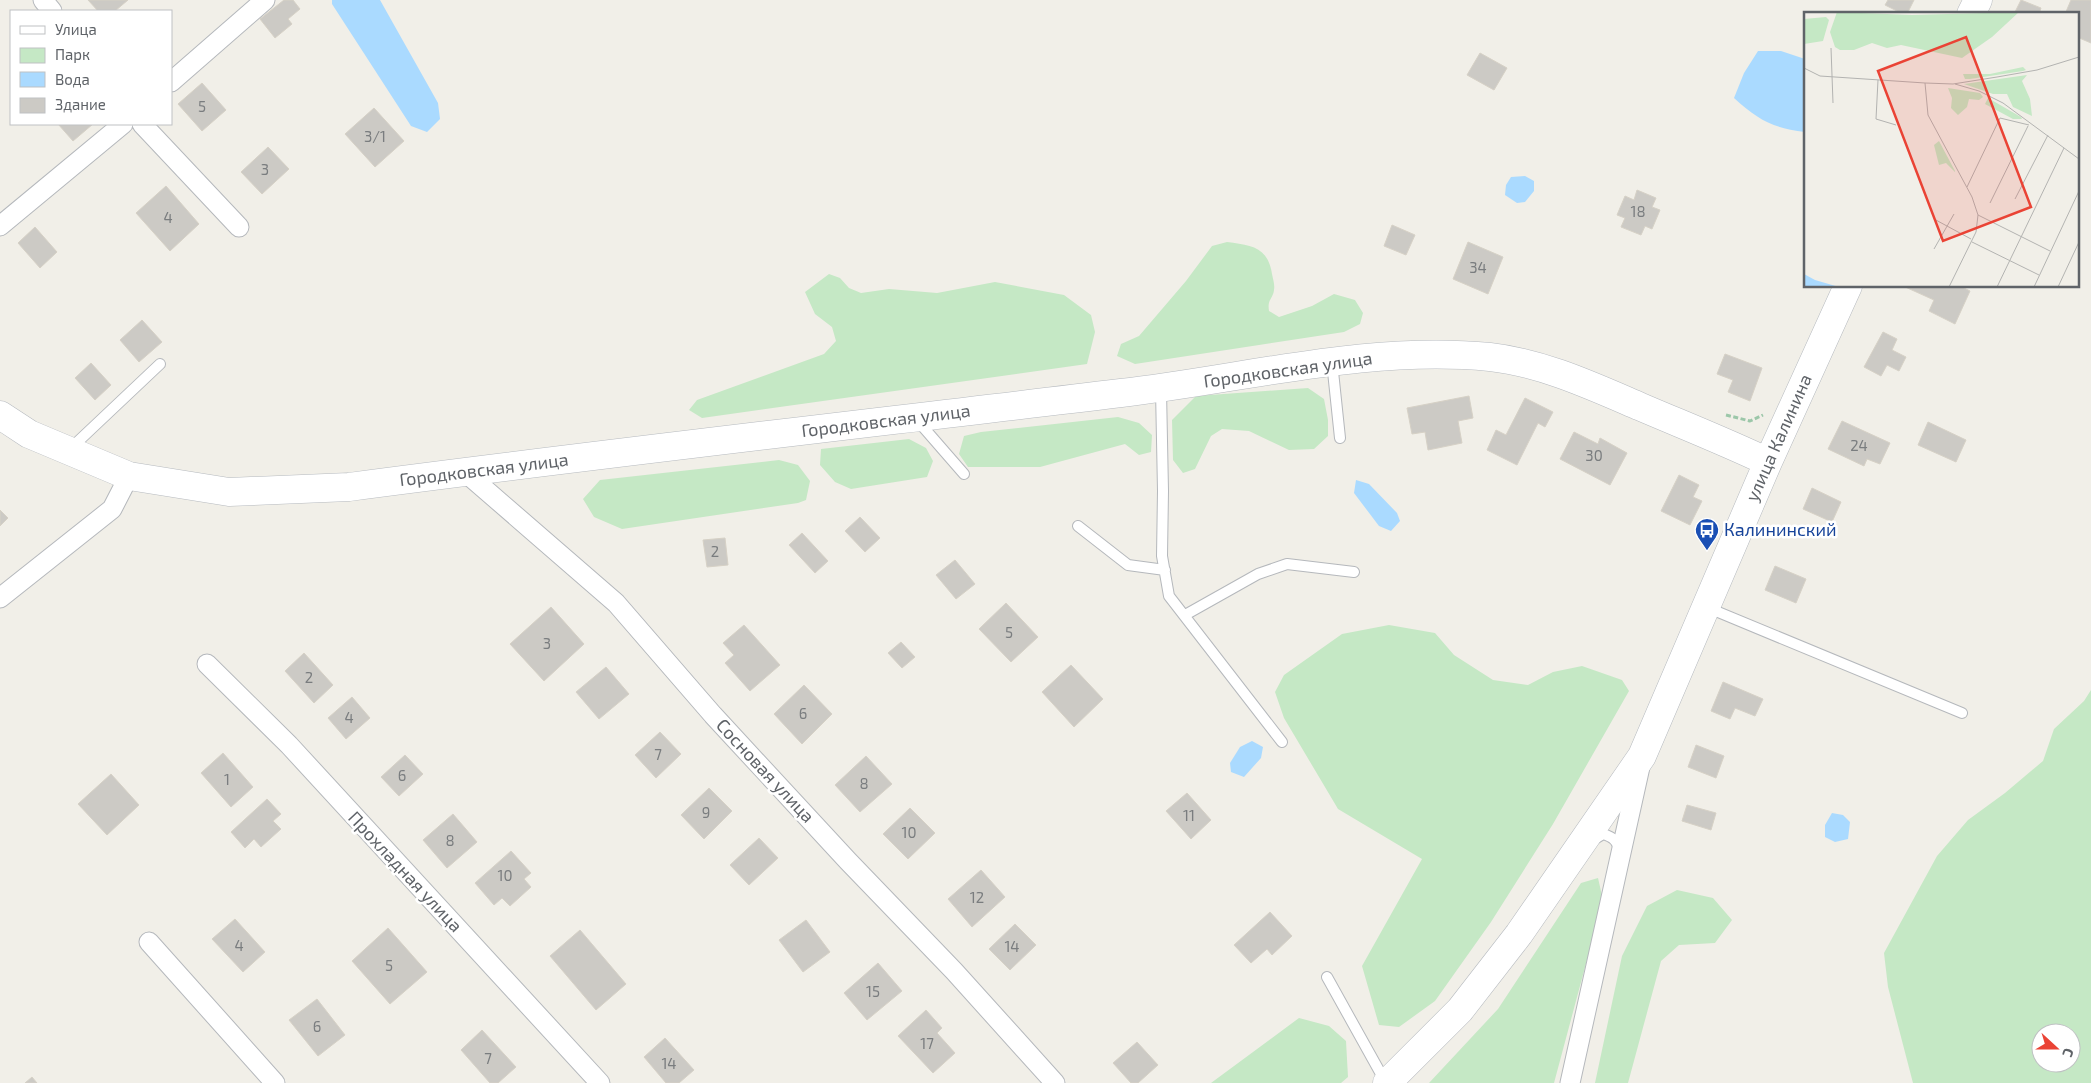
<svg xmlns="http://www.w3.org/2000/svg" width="2091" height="1083" font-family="'Exo 2',sans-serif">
<rect width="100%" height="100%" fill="#f1efe8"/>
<path fill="#c5e8c5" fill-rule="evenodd" d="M 1227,242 C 1251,245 1268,247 1272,274 C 1273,279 1275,285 1274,290 C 1273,299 1267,299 1269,311 L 1279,317 L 1312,306 L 1334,294 L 1355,300 L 1363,313 L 1360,324 L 1344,332 L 1135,364 L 1117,356 L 1121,344 L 1139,336 L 1186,281 L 1212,246 Z
M 829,274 L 840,278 L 849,288 L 861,293 L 889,289 L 937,293 L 995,282 L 1064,295 L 1091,315 L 1095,332 L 1087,364 L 702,418 L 689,410 L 697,400 L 824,354 L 836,341 L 832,327 L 815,314 L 805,292 Z
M 1308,388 L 1324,399 L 1328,420 L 1328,436 L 1314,449 L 1289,450 L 1249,431 L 1222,429 L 1211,436 L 1195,469 L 1183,473 L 1173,460 L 1172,420 L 1196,396 Z
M 1118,417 L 1139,423 L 1152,435 L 1151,452 L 1139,455 L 1125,444 L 1040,467 L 968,467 L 959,454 L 964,436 L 981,432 Z
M 909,439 L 926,448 L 933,461 L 927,477 L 851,489 L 835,482 L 820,465 L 821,449 Z
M 779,460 L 798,465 L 810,481 L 806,500 L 798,503 L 622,529 L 594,517 L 583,499 L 600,480 Z
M 1389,625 L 1435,633 L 1454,655 L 1493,680 L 1528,685 L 1553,672 L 1582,666 L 1622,680 L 1629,691 L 1553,824 L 1491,922 L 1435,1001 L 1399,1027 L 1379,1025 L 1362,966 L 1422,859 L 1338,809 L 1284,718 L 1275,692 L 1284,675 L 1342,634 Z
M 2091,690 L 2091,1083 L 1913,1083 L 1888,987 L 1884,953 L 1937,856 L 1968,820 L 2005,793 L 2043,761 L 2054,729 L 2084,701 ZM 2041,1033 L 2071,1033 L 2071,1063 L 2041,1063 Z
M 1598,878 L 1603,900 L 1554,1083 L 1429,1083 L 1498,1009 L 1581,883 Z
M 1677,890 L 1713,898 L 1732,920 L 1715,943 L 1679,945 L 1661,961 L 1628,1083 L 1595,1083 L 1622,956 L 1647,906 Z
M 1299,1018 L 1329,1026 L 1346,1041 L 1348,1077 L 1341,1083 L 1211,1083 Z"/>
<path fill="#aadaff" d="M 332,0 L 380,0 L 438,103 L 440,119 L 427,132 L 411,126 L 332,4 Z
M 1758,51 L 1781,51 L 1805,59 L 1805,132 C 1773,128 1758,120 1734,98 L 1744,73 Z
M 1525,176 L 1534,181 L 1534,191 L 1525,202 L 1517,203 L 1505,195 L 1506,185 L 1511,177 Z
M 1356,480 L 1369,484 L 1397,513 L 1400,521 L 1391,531 L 1379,526 L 1354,493 Z
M 1252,741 L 1263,747 L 1261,758 L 1244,777 L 1231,772 L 1230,763 L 1240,747 Z
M 1832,813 L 1843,815 L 1850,822 L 1848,839 L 1835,842 L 1825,837 L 1825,825 Z"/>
<path fill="#cccac5" stroke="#d6d1c6" d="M 88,0 L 128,0 L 115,11 L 98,11 Z
M 284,0 L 293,0 L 300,9 L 288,19 L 292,24 L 275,38 L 260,19 Z
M 1888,0 L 1914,0 L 1907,14 L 1903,14 L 1885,5 Z
M 2021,0 L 2041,8 L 2039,14 L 2014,14 Z
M 2071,0 L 2091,0 L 2091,43 L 2077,37 L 2077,14 L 2065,14 Z
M 1480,53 L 1507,68 L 1494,90 L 1467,75 Z
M 202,83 L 226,110 L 202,131 L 178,104 Z
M 374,108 L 404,141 L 375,167 L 345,134 Z
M 58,124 L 93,124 L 73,141 Z
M 268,147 L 289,169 L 262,194 L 241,172 Z
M 166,186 L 199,224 L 170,251 L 136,213 Z
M 1637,190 L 1656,198 L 1652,207 L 1660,210 L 1652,229 L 1645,226 L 1641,235 L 1621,227 L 1625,218 L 1617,215 L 1625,196 L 1634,200 Z
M 1392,225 L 1415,235 L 1406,255 L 1384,246 Z
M 35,227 L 57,252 L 40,268 L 18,243 Z
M 1468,242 L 1503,257 L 1488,294 L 1453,279 Z
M 1903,286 L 1960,286 L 1970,291 L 1955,324 L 1929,311 L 1934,300 Z
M 142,320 L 162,342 L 139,362 L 120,340 Z
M 1883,332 L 1897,339 L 1892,350 L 1906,357 L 1899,371 L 1887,365 L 1881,376 L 1864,367 Z
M 1725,354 L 1762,368 L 1750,401 L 1728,392 L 1733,380 L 1717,374 Z
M 91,363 L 111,385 L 95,400 L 75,378 Z
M 1469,396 L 1473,418 L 1458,421 L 1462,443 L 1428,450 L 1425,432 L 1412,434 L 1407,408 Z
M 1525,398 L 1553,412 L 1545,427 L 1538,423 L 1517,465 L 1487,450 L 1496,430 L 1506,435 Z
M 1842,421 L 1890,443 L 1880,464 L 1867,459 L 1864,466 L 1828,449 Z
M 1928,422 L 1966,440 L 1956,462 L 1918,445 Z
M 1574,432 L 1598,444 L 1600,438 L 1627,453 L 1610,485 L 1560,459 Z
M 1679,475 L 1699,485 L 1693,497 L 1702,501 L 1690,525 L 1661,511 Z
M 1812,488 L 1841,502 L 1832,522 L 1803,509 Z
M 0,510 L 8,518 L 0,526 Z
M 860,517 L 880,538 L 865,552 L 845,531 Z
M 802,533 L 828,561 L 815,573 L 789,545 Z
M 725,538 L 728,565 L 707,567 L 703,540 Z
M 955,560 L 975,584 L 956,599 L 936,575 Z
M 1775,566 L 1806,579 L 1796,603 L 1765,590 Z
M 1006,603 L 1038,637 L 1011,662 L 979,629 Z
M 551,607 L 584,644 L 544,681 L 510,644 Z
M 744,625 L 780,665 L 750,691 L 725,663 L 734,655 L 723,643 Z
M 901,642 L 915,657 L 902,668 L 888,653 Z
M 304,653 L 333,685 L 314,703 L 285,671 Z
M 1071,665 L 1103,699 L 1074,727 L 1042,692 Z
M 606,667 L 629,694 L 599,719 L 576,692 Z
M 1723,682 L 1763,699 L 1755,716 L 1735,708 L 1730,719 L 1711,711 Z
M 804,685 L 832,714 L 802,744 L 774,714 Z
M 352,697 L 370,718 L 346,739 L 328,718 Z
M 660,732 L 681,754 L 656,778 L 635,755 Z
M 1696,745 L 1724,756 L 1716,778 L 1688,767 Z
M 223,753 L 253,787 L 231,807 L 201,773 Z
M 405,755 L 423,774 L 399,796 L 381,777 Z
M 866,756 L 892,784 L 860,812 L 835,785 Z
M 111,774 L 139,805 L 107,835 L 78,804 Z
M 709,788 L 732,811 L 704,839 L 681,815 Z
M 1187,793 L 1211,820 L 1191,839 L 1166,811 Z
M 267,799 L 281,814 L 273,821 L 281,829 L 261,847 L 254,839 L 245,848 L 231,832 Z
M 1687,805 L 1716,813 L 1711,830 L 1682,821 Z
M 910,808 L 935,833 L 908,859 L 883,834 Z
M 453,814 L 477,842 L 447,868 L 423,840 Z
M 759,838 L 778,858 L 749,885 L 730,865 Z
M 511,851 L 531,873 L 524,879 L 531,887 L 510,906 L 502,898 L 494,905 L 475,883 Z
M 981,870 L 1005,897 L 972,927 L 948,899 Z
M 1270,912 L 1292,936 L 1272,955 L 1267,949 L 1251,963 L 1234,945 Z
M 235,919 L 265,952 L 243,972 L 212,939 Z
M 806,920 L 830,952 L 803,972 L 779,940 Z
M 1015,924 L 1036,945 L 1010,970 L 989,949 Z
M 388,928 L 427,972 L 390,1004 L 352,961 Z
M 580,930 L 626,984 L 596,1010 L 550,956 Z
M 878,963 L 902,991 L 867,1020 L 844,993 Z
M 317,999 L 345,1035 L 318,1056 L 289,1020 Z
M 926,1010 L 942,1028 L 937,1033 L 955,1053 L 933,1073 L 898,1036 Z
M 482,1030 L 516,1067 L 498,1083 L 490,1083 L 461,1050 Z
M 665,1038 L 694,1070 L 679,1083 L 666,1083 L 644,1057 Z
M 1137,1042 L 1158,1065 L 1138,1083 L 1131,1083 L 1113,1063 Z
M 32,1077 L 37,1083 L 25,1083 Z"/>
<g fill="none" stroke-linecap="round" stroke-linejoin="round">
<g stroke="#b5b8bc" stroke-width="12">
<path id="lane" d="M 1332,362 L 1340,438
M 1161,390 L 1163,491 L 1162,556 L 1169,596 L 1282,742
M 917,420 L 964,474
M 70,449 L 160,364
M 1078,526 L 1128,565 L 1165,570
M 1706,607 L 1962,713
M 1185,615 L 1258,574 L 1287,564 L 1354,572
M 1593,840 L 1603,834 C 1613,837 1618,841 1619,851
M 1327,977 L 1386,1083"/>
</g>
<g stroke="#b5b8bc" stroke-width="21">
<path id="street" d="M 43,0 L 52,11
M 171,82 L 265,0
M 142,124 L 239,227
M 0,226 L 123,124
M 465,472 L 616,603 L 713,715 L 848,861 L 954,971 L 1055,1083
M 0,598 L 112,509 L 129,476
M 207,664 L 289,745 L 600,1083
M 149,942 L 275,1083
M 1570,1083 L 1640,767"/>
</g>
<g stroke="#b6babf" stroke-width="29">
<path id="secondary" d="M 1971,14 L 1978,0
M 0,415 L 29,434 L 129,476 L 229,492 L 349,487 C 606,453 864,424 1121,393 C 1243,379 1366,345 1490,357 C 1543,363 1592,386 1641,407 C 1683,425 1726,442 1768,462
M 1387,1083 L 1460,1010 L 1519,934 L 1642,756 L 1768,462 L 1848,286"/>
</g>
<path stroke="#9cc7a9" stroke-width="3" stroke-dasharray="5 2.5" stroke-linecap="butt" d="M 1726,415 L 1750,421 L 1763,415"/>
<use href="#lane" stroke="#fff" stroke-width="10"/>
<use href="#street" stroke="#fff" stroke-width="19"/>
<use href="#secondary" stroke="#fff" stroke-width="28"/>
</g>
<defs>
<g id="bus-pin" transform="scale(1.25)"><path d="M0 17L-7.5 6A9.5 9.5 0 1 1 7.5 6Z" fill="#1a4fb4" stroke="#fff"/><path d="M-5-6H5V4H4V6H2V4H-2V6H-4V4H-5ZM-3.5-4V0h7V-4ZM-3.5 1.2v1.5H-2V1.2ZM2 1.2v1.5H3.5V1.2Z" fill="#fff"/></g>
</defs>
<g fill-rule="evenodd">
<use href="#bus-pin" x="1707" y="530"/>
</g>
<g text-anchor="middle" stroke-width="5" stroke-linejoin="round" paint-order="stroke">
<g font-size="15" fill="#7a7d7f">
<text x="202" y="112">5</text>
<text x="375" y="142">3/1</text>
<text x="265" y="175">3</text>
<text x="1638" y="217">18</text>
<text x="168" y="223">4</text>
<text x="1478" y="273">34</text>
<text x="1859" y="451">24</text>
<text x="1594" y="461">30</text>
<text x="715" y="557">2</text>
<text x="1009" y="638">5</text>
<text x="547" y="649">3</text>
<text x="309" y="683">2</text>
<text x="803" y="719">6</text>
<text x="349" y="723">4</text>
<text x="658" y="760">7</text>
<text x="402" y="781">6</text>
<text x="227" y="785">1</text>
<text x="864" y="789">8</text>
<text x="706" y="818">9</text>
<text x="1189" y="821">11</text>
<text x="909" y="838">10</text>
<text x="450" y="846">8</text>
<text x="505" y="881">10</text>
<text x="977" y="903">12</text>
<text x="239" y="951">4</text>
<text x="1012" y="952">14</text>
<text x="389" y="971">5</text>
<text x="873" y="997">15</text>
<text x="317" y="1032">6</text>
<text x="927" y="1049">17</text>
<text x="488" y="1064">7</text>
<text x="669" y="1069">14</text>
</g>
<g font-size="18" fill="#5f6368" stroke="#fff">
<text transform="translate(1288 370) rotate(-8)" y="6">Городковская улица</text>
<text transform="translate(886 421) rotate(-7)" y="6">Городковская улица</text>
<text transform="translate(1779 438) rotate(-66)" y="6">улица Калинина</text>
<text transform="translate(484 470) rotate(-7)" y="6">Городковская улица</text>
<text transform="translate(765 771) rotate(47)" y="6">Сосновая улица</text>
<text transform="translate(405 872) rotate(47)" y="6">Прохладная улица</text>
</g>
<g font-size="18" fill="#164399" stroke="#fff" text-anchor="start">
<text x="1724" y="536">Калининский</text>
</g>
</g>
<g transform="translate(1804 12)">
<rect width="275" height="275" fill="#f1efe8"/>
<path d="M 33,0 L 108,3 L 215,0 L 188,25 L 158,46 L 97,33 L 83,36 L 68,31 L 50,38 L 36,38 L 31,35 L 26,20 ZM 22,5 L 25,8 L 19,29 L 0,32 L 0,7 ZM 219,55 L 222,58 L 219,59 L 166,67 L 161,67 L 159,62 L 186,62 ZM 223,63 L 218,69 L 226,87 L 228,104 L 209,95 L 203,82 L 189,82 L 160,72 ZM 144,76 L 176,81 L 179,85 L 175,88 L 165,87 L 163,95 L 154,103 L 147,96 L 148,86 ZM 184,86 L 217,105 L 218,107 L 209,107 L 181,92 ZM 135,129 L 151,159 L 151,160 L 142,151 L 135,153 L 130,133 Z" fill="#c5e8c5"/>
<path d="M 0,262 L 11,268 L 35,275 L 0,275 Z" fill="#aadaff"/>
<path fill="none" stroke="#b3b3b1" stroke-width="1" d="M 27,36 L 29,91M 0,56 L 16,64 L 121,71 L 124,103 L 168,185 L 174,203 L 172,220 L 145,275M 74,68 L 72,107 L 92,113M 121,71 L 149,72 L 193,65 L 233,58 L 275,45M 151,72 L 175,79 L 199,91 L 275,147M 163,175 L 196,106 L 225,113M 211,187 L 244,123M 186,191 L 224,114M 174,203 L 246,239M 130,207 L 167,227M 168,230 L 235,263M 130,237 L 150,202M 193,275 L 260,136M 230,275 L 275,179M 254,275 L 275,230"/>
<path fill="#ea4335" fill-opacity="0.15" stroke="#ea4335" stroke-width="2.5" d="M 162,25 L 227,195 L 139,229 L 74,59 Z"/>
<rect width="275" height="275" fill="none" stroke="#5f6368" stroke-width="2.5"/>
</g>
<rect x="10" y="10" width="162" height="115" fill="#ffffff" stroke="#bfc1c3"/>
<rect x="20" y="26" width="25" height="8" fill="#ffffff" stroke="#bfc1c3"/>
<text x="55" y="35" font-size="15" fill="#5f6368">Улица</text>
<rect x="20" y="48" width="25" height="15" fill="#c5e8c5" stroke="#bfc1c3"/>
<text x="55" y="60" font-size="15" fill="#5f6368">Парк</text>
<rect x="20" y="72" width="25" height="15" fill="#aadaff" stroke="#bfc1c3"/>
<text x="55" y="85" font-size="15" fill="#5f6368">Вода</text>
<rect x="20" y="98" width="25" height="15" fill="#cccac5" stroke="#bfc1c3"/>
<text x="55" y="110" font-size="15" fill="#5f6368">Здание</text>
<g transform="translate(2056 1048) rotate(111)"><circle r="24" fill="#ffffff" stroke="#bfc1c3"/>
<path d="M0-4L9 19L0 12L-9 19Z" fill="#ea4335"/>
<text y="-8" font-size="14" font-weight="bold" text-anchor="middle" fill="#5f6368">С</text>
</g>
</svg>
